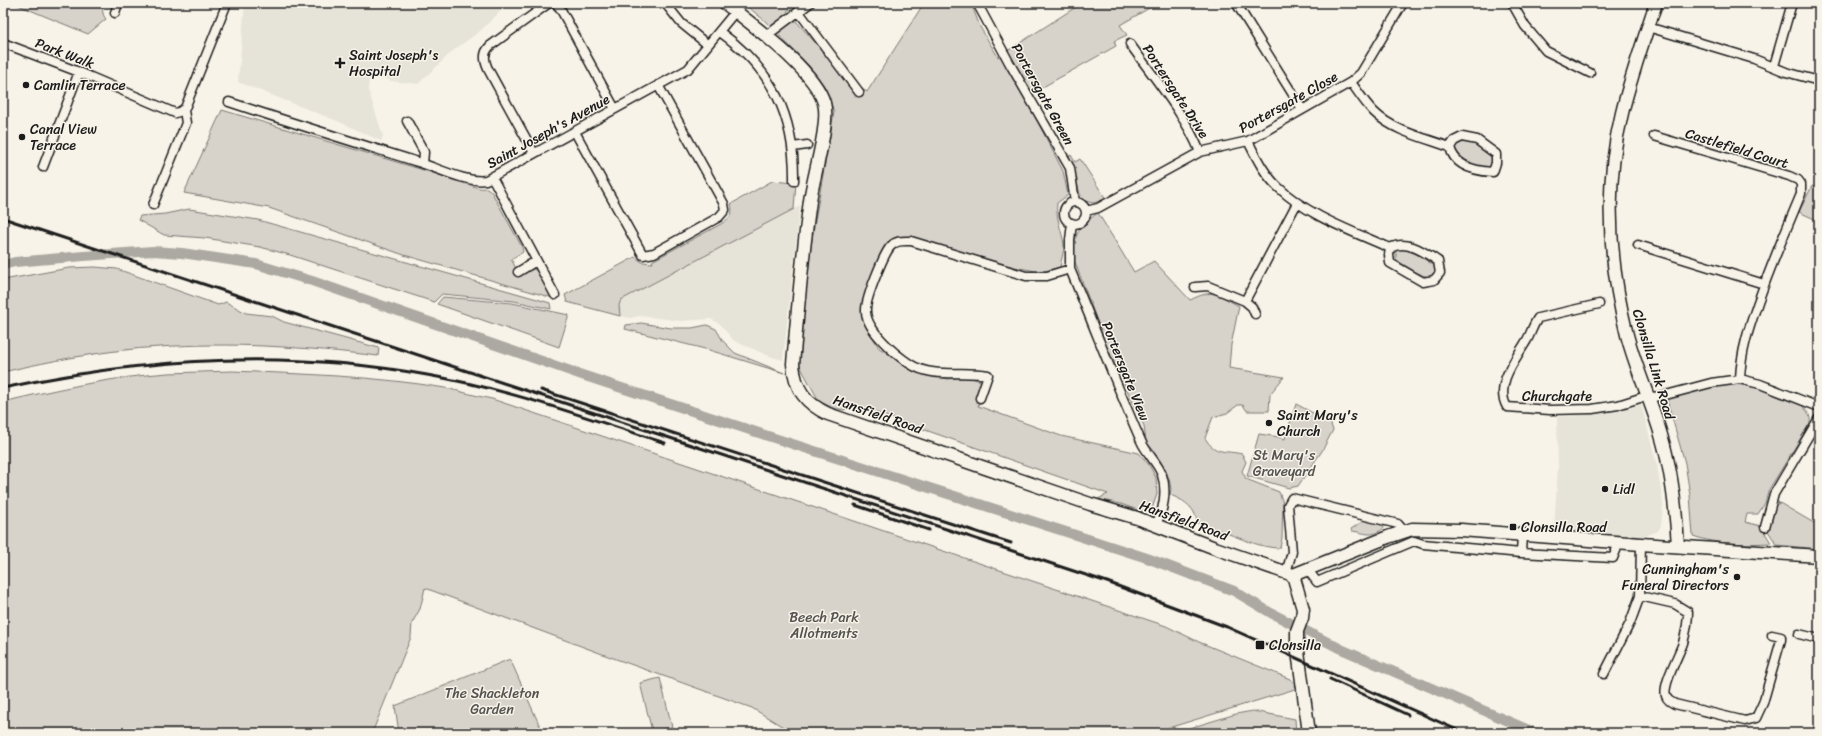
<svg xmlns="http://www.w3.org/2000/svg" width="1822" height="736" font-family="Sriracha,sans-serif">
<rect width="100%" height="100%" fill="#f7f3e8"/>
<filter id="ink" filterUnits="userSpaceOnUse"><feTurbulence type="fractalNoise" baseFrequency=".025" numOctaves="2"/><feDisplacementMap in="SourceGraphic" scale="8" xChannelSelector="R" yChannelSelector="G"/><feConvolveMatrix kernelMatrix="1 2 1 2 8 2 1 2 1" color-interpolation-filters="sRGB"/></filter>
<g filter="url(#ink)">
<path fill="#e6e3d9" d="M 245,3 L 509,3 L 480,31 L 454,50 L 418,84 L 391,81 L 378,75 L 369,80 L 368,89 L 383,136 L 381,141 L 340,122 L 238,82 Z
M 800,206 L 783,360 L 772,357 L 741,344 L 733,340 L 720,324 L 711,319 L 681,321 L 650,317 L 639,316 L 631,318 L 620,316 L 619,305 L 621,300 Z
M 1641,404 L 1657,465 L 1663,504 L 1661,526 L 1658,531 L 1642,537 L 1554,529 L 1558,466 L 1557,417 L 1592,414 L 1623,410 Z"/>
<path fill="#d7d3cb" stroke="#7a7874" d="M 13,3 L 106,3 C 101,6 102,15 106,19 L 88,34 Z
M 743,3 L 800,3 L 787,11 L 837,67 L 867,92 L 924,3 L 971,3 L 980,27 L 998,57 L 1082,3 L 1158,3 L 1120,25 L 1127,35 L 1114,41 L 1116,46 L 1025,97 L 1063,171 L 1068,195 L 1057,203 C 1055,217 1062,230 1064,245 C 1064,252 1061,260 1060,267 L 1041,272 L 999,264 L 916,238 L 898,237 L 887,243 L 877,263 L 866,325 L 879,348 L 919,372 L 948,379 L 969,377 L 983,382 L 982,395 L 978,406 L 1061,436 L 1139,453 L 1149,465 L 1156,478 L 1157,494 L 1152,509 L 1143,512 L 1121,504 L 1098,499 L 1108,494 L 854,405 L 844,410 L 833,408 L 819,401 L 800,366 L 798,351 L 813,232 L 834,112 L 825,87 L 809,66 L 764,20 Z
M 222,110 L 467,183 C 474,187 479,189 487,188 L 491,191 L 522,247 L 523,252 L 511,259 L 519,274 L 534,269 L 538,272 L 553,298 L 404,255 L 269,208 L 184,193 Z
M 1462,137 L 1496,154 L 1493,172 L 1483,171 L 1452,155 L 1454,141 Z
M 1071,155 L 1075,162 L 1080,159 L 1106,199 L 1093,203 L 1085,201 L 1080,194 L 1074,172 L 1067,158 Z
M 772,181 L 796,183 L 794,209 L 621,300 L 619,305 L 620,316 L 567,302 L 565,295 L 635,257 L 642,262 L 653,263 L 652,261 L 721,224 C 729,219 734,214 731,204 Z
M 1819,181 L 1819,221 L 1799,212 L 1812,186 L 1817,187 Z
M 189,209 L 258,220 L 537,299 L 550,303 L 551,309 L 514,301 L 442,294 L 434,302 L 290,255 L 260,247 L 205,238 L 164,235 L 138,220 L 140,216 L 165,214 Z
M 1098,213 L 1134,272 L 1154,261 L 1190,300 C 1215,288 1216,294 1239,306 L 1231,345 L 1229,368 L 1284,377 L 1270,394 L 1269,411 L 1247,411 L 1243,405 L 1238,405 L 1227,413 L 1213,417 L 1205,438 C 1215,455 1225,450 1242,454 L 1246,462 L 1242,471 L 1246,479 L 1279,492 L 1283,503 L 1282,538 L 1280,548 C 1254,548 1223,529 1197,523 C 1196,508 1184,500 1170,495 L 1171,489 L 1169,478 L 1155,452 L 1146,442 L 1144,426 L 1106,345 L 1073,257 C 1074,234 1079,226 1098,213 Z
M 1402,248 L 1418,255 L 1435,266 L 1436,275 C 1434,276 1432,277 1430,277 C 1424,278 1400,263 1396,259 L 1396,251 Z
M 95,267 L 117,269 L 218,305 L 226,302 L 246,313 L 272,316 L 284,322 L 379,348 L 378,356 C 306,347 232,342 159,347 C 107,350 54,360 3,372 L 3,280 L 69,268 Z
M 443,297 L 512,303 L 569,315 L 559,347 L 437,304 Z
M 641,323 L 671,328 L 692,328 L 707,325 L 716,329 L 723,341 L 735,353 L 784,373 L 709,350 L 625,329 L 626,325 Z
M 232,371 C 303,374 375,376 445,388 C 460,391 476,396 492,399 L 1166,626 L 1199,642 L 1290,679 L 1293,681 L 1295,689 L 1152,733 L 793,733 L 752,708 L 605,655 L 425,588 L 420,609 L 412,623 L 411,637 L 372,733 L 3,733 L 3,402 C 57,389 113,377 168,373 C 189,372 211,372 232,371 Z
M 1726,383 C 1746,385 1814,395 1810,423 L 1768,491 L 1765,503 L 1758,514 L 1747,514 L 1745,522 L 1761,526 L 1771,543 C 1745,544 1717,545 1693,536 L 1690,495 L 1685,463 L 1667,400 L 1674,395 Z
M 1296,404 L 1330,422 L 1333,430 L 1322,451 L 1298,486 L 1289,488 L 1247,476 L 1259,434 L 1279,437 L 1285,439 Z
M 1778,502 L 1819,526 L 1819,549 L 1777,545 L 1768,531 L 1774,503 L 1779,504 Z
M 1366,519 L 1384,525 L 1384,528 C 1371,538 1367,533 1352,531 L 1351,529 Z
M 510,659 L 543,733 L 399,733 L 395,706 Z
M 660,678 L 672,727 L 652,731 L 640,683 Z
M 1253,711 L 1295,719 L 1296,733 L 1173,733 L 1236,714 Z"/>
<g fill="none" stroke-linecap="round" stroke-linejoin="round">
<path stroke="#aca9a2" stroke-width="10" d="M 3,265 L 15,262 L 84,256 L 153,251 L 182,253 L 256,264 L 312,281 L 582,375 L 774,438 L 1147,558 L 1234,591 L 1271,613 L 1341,649 L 1536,733"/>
<g stroke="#1c1c1c" stroke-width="11">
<path id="street" d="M 555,3 L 560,8 L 615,109
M 665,3 L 681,23 L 708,45
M 977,3 L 1010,64 L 1070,168 L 1075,202
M 1236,3 L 1302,109
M 1512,3 L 1525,26 L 1546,51 L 1590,73
M 799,12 L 859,92
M 115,13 L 118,3
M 1648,27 L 1754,59 L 1786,72 L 1819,81
M 720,32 C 773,70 795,117 794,181
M 766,36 L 810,3
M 3,43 L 79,72 L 175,113 L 179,112 L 185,108 L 227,3
M 1130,44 C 1155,79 1184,113 1200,152
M 1774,66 L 1792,3
M 1351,82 C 1358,92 1365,103 1374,112 C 1393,131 1425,138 1450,147
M 229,102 C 292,123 357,143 421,163 C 439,169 468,183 486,180 L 688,69 L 735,12
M 407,121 L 424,152 L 423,164
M 575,132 L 643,255 L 654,253 L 719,217 L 725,210 L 724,204 L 658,85
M 1654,136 L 1789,176 L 1798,180 L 1801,184 L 1801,194 C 1786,230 1771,265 1758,302 C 1749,328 1741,351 1740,379
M 1462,137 L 1477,140 L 1496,154 L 1496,163 L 1493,172 C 1475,171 1454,166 1450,147 L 1454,141 Z
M 1248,141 C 1256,157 1264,174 1278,187 C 1308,216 1352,231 1390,248 C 1407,239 1424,252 1438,261 L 1440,273 L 1434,280 L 1423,282 L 1390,263 L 1389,255 L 1390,248
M 793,147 L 807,145
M 534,153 L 488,69 C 484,60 483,53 490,46 L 549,3
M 43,167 L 79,72
M 492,177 L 555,295
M1064 213a11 11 0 1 1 22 0a11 11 0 1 1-22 0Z
M 153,205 L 186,123 L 184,110
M 1086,211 L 1098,208 L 1200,152 L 1248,141 L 1351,82 L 1361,73 L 1403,3
M 1072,223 L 1070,240 L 1070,269 C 1094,326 1116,385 1141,441 C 1146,453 1158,463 1162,475 C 1167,490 1164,512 1155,525
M 1638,245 L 1764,284
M 518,272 L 536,261
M 1195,287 L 1208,286 L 1245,301 L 1252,307 L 1255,314
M 1245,301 L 1297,203
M 1599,304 L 1538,318 C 1533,325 1531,333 1527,340 C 1516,359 1494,385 1507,407 L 1550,410 L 1592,409 L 1618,405 L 1640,398 L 1662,396 L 1711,383 L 1740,379 L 1760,384 L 1819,407
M 980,398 L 988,375 C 963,370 933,379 910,364 C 896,355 866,330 866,311 C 865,300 884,253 891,246 C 897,240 903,241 911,241 L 1026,276 L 1047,276 L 1070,269
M 1765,527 L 1774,494 L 1819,418
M 1521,553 L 1522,535
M 1308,570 L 1317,582 L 1414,541 L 1423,544 L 1521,553 L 1613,558 L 1619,543
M 1286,573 L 1292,552 L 1288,505 L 1292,498 L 1398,524 L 1404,531
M 1640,596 L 1675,604 L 1688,612 C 1688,623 1686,632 1683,643 C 1679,655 1662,685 1666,696 C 1667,700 1671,702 1675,704 L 1745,721 L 1756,718 L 1763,703 L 1781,640 L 1781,637 L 1772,635
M 1799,634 L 1819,639
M 1604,674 L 1630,623 L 1640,596 L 1641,544"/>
</g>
<g stroke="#1c1c1c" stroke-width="15">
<path id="secondary" d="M 725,3 C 751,24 815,70 824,103 C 830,123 813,177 810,201 C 802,255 798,310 793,364 C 795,389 805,403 828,414 L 1090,504 L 1137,518 L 1215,548 L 1293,575
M 1656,3 C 1644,39 1631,76 1622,113 C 1604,186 1609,263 1627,335 C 1636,369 1651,401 1661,435 C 1672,471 1676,509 1678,546
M 1293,575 L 1388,537 L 1412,529 L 1461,530 L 1641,544 L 1819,556
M 1293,575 L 1303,609 L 1302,618 L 1297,631 L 1297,644 L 1309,733"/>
</g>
<use href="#street" stroke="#f7f3e8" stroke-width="8"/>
<use href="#secondary" stroke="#f7f3e8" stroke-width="12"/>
<path stroke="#1c1c1c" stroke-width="3" d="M 3,218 L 1107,582 L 1227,627 L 1464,733
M 3,388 C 143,358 286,349 427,375 C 509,389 587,418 665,443
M 541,390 L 1011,543
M 855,505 L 929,530
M 1330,679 L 1408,715"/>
</g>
</g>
<g fill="#1c1c1c" stroke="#f7f3e8" stroke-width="1.5">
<path d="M338 57h4v4h4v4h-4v4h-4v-4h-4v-4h4z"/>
<circle cx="26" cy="85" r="4"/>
<circle cx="22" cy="137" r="4"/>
<circle cx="1269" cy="423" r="4"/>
<circle cx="1605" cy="489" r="4"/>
<rect x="1509" y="523" width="8" height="8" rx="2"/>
<circle cx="1737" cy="577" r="4"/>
<rect x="1255" y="640" width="10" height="10" rx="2"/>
</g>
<g text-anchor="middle" stroke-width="3" stroke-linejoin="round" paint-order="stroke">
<g font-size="14" fill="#1c1c1c" stroke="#f7f3e8">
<text transform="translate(65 53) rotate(21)" y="5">Park Walk</text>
<text transform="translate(1176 91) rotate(57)" y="5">Portersgate Drive</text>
<text transform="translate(1043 94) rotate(61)" y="5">Portersgate Green</text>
<text transform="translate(1288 102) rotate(-29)" y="5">Portersgate Close</text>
<text transform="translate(548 131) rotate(-29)" y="5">Saint Joseph's Avenue</text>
<text transform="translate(1737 148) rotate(17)" y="5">Castlefield Court</text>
<text transform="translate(1654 364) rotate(73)" y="5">Clonsilla Link Road</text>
<text transform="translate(1126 371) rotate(68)" y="5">Portersgate View</text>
<text x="1557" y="401">Churchgate</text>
<text transform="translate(878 414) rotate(19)" y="5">Hansfield Road</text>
<text transform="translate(1184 520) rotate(20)" y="5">Hansfield Road</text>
</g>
<g font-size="14" fill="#1c1c1c" stroke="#f7f3e8" text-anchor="start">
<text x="349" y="60">Saint Joseph's<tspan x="349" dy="16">Hospital</tspan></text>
<text x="34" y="90">Camlin Terrace</text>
<text x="30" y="134">Canal View<tspan x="30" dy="16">Terrace</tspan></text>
<text x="1277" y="420">Saint Mary's<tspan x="1277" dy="16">Church</tspan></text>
<text x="1613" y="494">Lidl</text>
<text x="1521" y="532">Clonsilla Road</text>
<text x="1729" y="574" text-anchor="end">Cunningham's<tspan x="1729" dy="16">Funeral Directors</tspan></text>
<text x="1269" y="650">Clonsilla</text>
</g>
<g font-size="14" fill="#545351" stroke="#f7f3e8">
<text x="1284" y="460">St Mary's<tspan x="1284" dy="16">Graveyard</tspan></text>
<text x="824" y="622">Beech Park<tspan x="824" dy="16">Allotments</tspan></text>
<text x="492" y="698">The Shackleton<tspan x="492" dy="16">Garden</tspan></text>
</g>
</g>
<rect width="1822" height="736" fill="none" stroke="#f7f3e8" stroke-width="16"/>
<rect x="8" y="8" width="1806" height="720" fill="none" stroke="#1c1c1c" stroke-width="1.5" filter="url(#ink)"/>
</svg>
